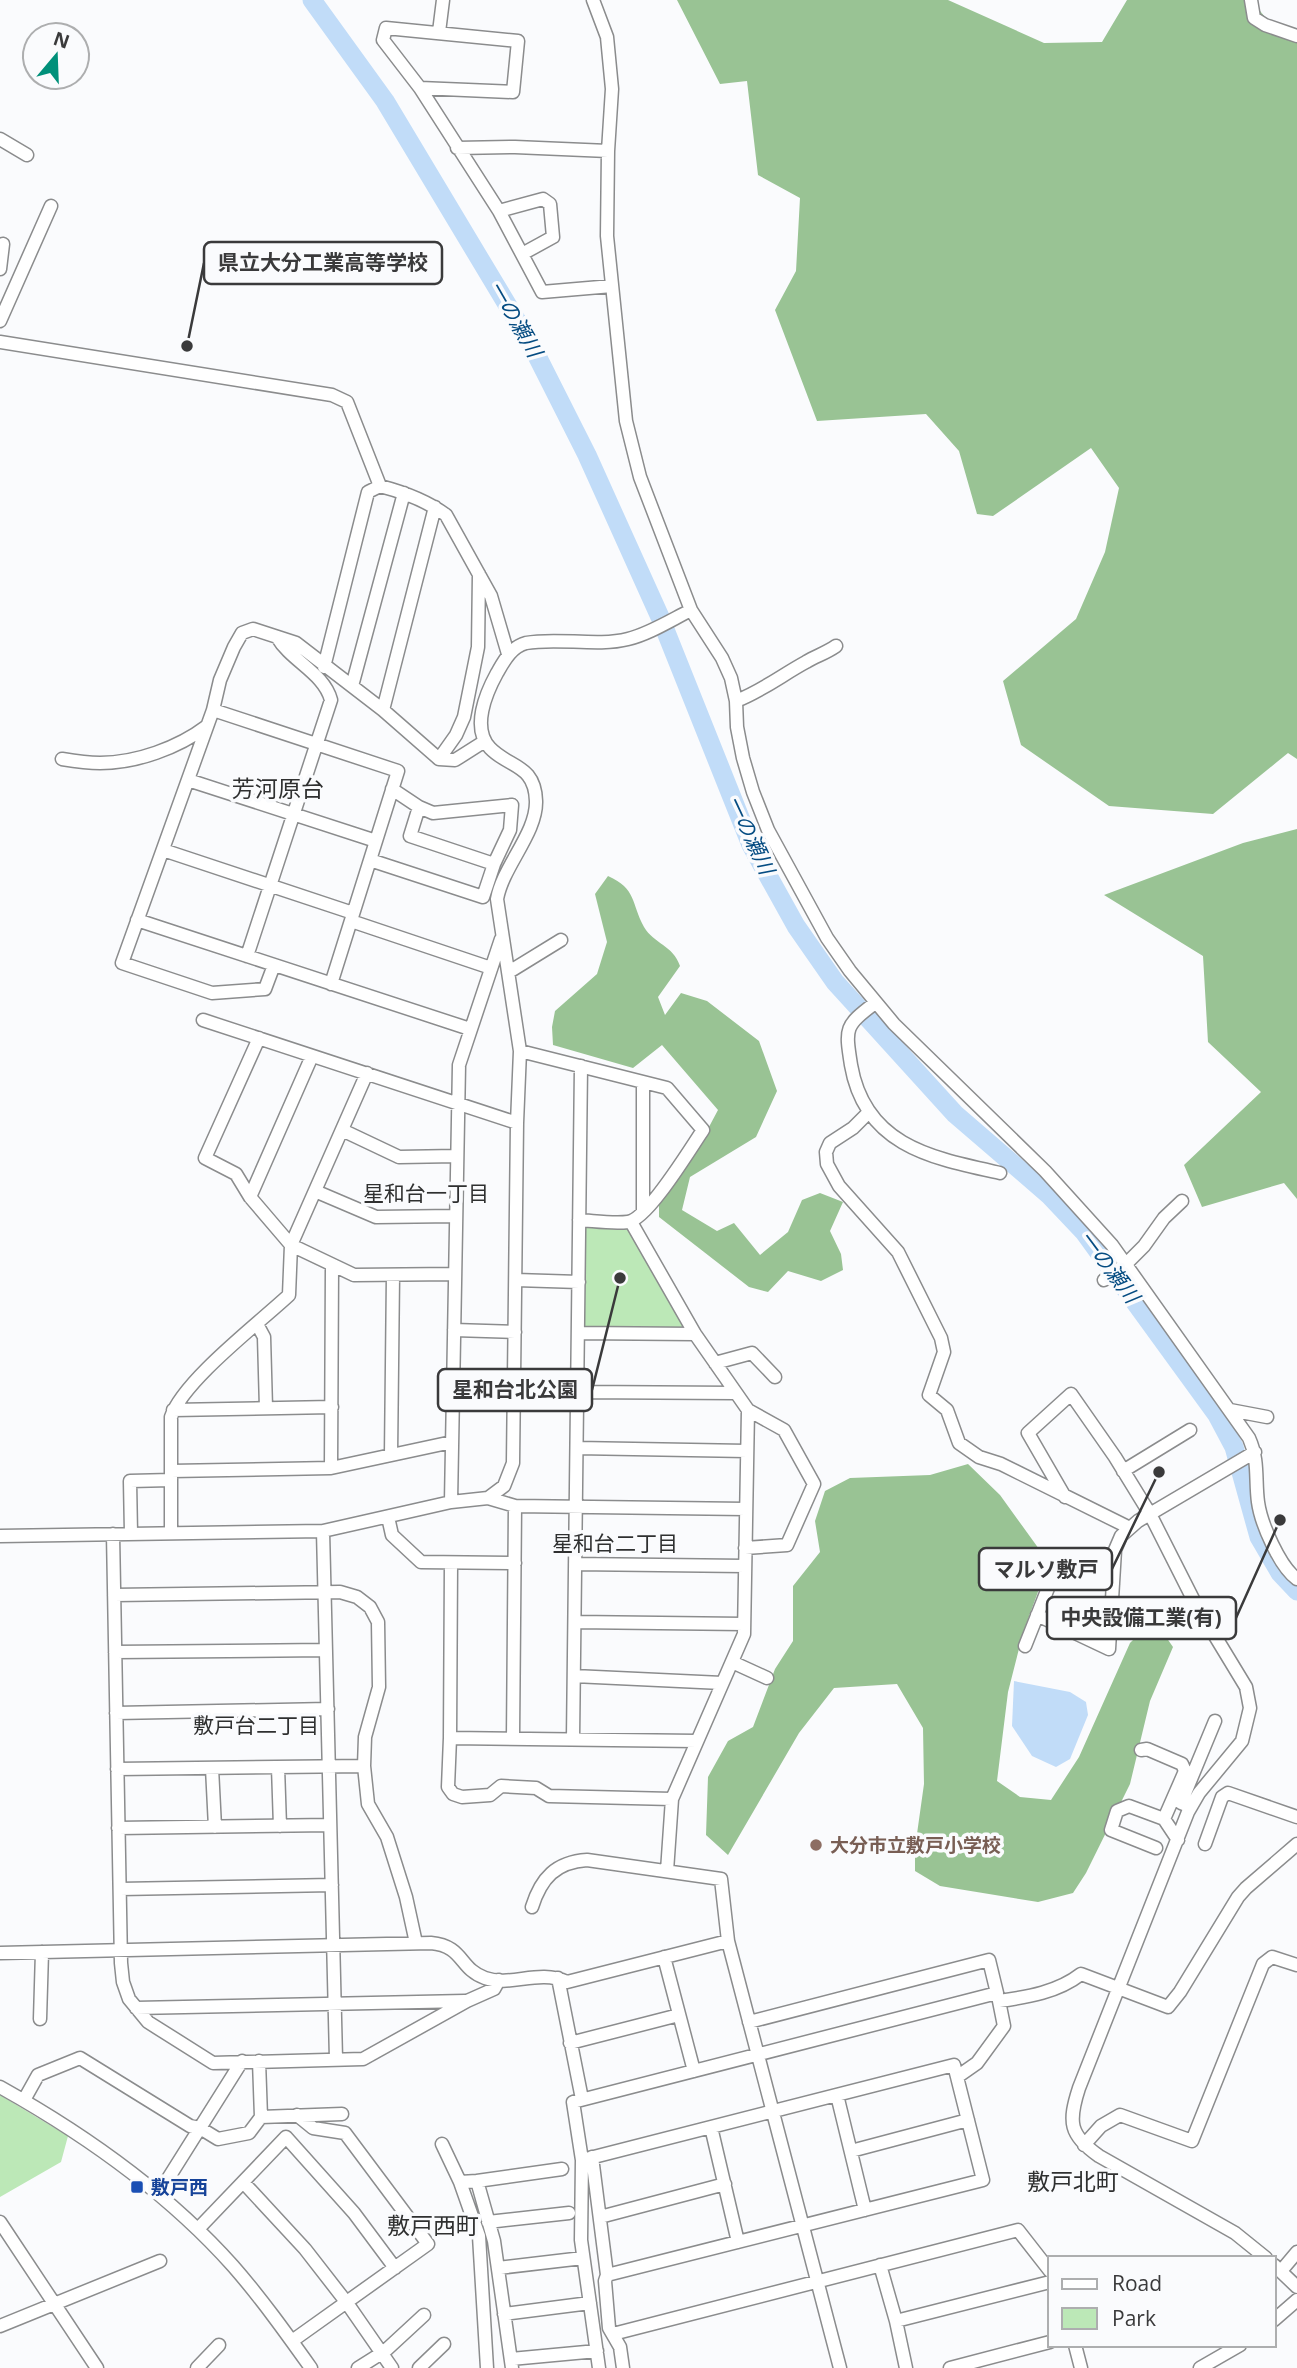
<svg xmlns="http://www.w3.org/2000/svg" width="1297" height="2368" font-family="'Open Sans','Noto Sans JP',sans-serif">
<rect width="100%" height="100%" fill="#fafbfd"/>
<path fill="#bce8b7" d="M 588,1226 L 626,1227 L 630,1230 L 685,1325 L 683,1330 L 586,1329 L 583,1325 L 584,1230 Z
M 0,2095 L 68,2136 L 61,2162 L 0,2197 Z"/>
<path fill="#99c394" d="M 677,0 L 948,0 L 1044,43 L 1102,42 L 1127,0 L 1251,0 L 1265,17 L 1297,33 L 1297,759 L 1288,753 L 1213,814 L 1109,806 L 1021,745 L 1003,681 L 1076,619 L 1105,552 L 1119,488 L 1091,448 L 993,516 L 977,514 L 959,451 L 926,414 L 817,421 L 775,310 L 796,271 L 800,198 L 758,175 L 747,81 L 720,84 Z
M 1297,829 L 1297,1199 L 1284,1183 L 1202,1207 L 1184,1165 L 1261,1092 L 1208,1042 L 1203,956 L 1104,895 L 1243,843 Z
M 608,876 C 637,889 631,903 644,927 C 654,944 673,945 680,966 L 658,997 L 665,1015 L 681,993 L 707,1001 L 759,1041 L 777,1091 L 756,1137 L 690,1177 L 682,1210 L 717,1231 L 734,1223 L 760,1255 L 788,1232 L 802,1200 L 820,1193 L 843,1202 L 830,1231 L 841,1254 L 843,1270 L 821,1281 L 788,1271 L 768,1292 L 749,1287 L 659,1217 L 659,1202 L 702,1140 L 718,1110 L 662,1045 L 633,1068 L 553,1045 L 552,1027 L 555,1011 L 597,974 L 607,942 L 595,894 Z
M 968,1464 L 1000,1495 L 1039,1549 L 1043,1578 L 1023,1633 L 1008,1692 L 997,1781 L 1020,1797 L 1051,1800 L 1079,1757 L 1130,1643 L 1149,1624 L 1157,1624 L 1173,1647 L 1150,1701 L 1130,1784 L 1086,1873 L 1073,1893 L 1038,1902 L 940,1886 L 915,1871 L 915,1848 L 924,1784 L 923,1728 L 897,1684 L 834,1688 L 799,1733 L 728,1855 L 706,1835 L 708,1777 L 728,1741 L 753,1727 L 775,1669 L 793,1641 L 793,1586 L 820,1552 L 815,1521 L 825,1491 L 850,1478 L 930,1475 Z"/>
<path fill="#c1dcf8" d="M 1014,1681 L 1070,1692 L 1086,1702 L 1088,1715 L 1070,1759 L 1056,1767 L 1032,1756 L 1012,1726 Z"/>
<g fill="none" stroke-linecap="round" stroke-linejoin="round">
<path stroke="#c1dcf8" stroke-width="19" d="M 312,0 L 385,101 L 532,346 L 587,455 L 660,617 L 751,845 L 796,926 L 835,982 L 955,1114 L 1049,1195 L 1084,1232 L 1217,1415 L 1234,1447 L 1259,1537 L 1280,1573 L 1297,1591"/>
<g stroke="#8b8c8d" stroke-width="15">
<path id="minor" d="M 1251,0 L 1254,18 L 1265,25 L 1297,36
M 439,32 L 443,0
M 420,88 L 513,92 L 518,41 L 386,28 L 383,40 L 420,88 L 499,211 L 542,292 L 612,286
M 0,139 L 27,155
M 457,148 L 515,147 L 608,151
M 499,211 L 543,199 L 550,204 L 553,237 L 522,254
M 0,269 L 3,244
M 0,321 L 51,206
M 0,342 L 332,395 L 347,402 L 380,486
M 691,610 L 722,658 L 731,678 L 736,701 L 737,727 L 743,758 L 753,792 L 768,830 L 827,938 L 850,971 L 894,1024 L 1045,1171 L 1112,1245 L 1249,1438 C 1259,1460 1255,1480 1258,1502 C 1261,1524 1280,1567 1297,1579
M 324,667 L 368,492 L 380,486 C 403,492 426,500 446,515 L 491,596 L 508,654
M 352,686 L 404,493
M 736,701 C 762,691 782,675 806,662 C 816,656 826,653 836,646
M 213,710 L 398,771 L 331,984
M 383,710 L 435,507
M 62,759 C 74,761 87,763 100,763 C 136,763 178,748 207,726
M 439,759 L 456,735 L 464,717 L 478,647 L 479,574
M 188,780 L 376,841
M 419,807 L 410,836 L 494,864
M 163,850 L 353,913
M 370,860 L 483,897 L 494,864 L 510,830 L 512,805 L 433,813 L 419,807 L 392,789
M 137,920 L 470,1029
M 357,923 L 491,968
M 247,956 L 331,700 C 324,673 291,661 277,637
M 274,965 L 265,989 L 212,993 L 122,963 L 213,710 L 220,680 L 234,647 L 242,633 L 253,629 L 296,643 L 383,710 L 439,759 L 455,760 L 485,741
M 509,972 L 561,940
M 875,1003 C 845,1026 845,1027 851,1065 C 865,1146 932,1158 1000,1173
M 203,1020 L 517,1123
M 520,1051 L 667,1088 L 703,1130 C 690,1149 648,1219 628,1222 C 613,1224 595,1221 579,1220
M 367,1073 L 291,1245 L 354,1275 L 454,1274
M 869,1112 L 853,1128 L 830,1143 L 826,1152 L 827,1164 L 839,1186 L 898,1252 L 941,1338 L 944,1352 L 929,1395 L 947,1410 L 959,1443 L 979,1457 L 1001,1464 L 1130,1528
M 342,1130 L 399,1157 L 456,1156
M 315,1191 L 376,1217 L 455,1216
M 250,1197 L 312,1056
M 643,1212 L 643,1082
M 631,1222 L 695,1334 L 748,1410 L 784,1430 L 814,1484 L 787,1545 L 745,1548
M 516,1280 L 579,1282
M 1104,1280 L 1126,1264 L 1144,1246 L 1164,1218 L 1182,1201
M 257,1324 L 264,1337 L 266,1408
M 454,1330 L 515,1332
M 578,1333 L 695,1334
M 715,1363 L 752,1353 L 775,1377
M 577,1392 L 736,1393
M 173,1410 L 332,1407
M 1230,1410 L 1267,1417
M 577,1448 L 747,1451
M 391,1455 L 393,1275
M 331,1468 L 332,1266
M 171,1471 L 331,1468 L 452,1442
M 1123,1471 L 1190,1430
M 1065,1497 L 1028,1433 L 1071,1394 L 1115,1457 L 1150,1514 L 1195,1603 L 1246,1687 L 1250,1708 L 1242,1741 L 1199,1793 L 1188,1812 L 1079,2088 C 1068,2122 1069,2135 1099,2156 L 1235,2233 L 1266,2258
M 488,1498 L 515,1506 L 746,1509
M 451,1502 L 459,1065 L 501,939
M 388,1517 L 392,1535 L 421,1562 L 515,1563
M 323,1531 L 336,2059
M 171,1532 L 171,1417 C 183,1381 259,1323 289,1295 L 291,1245 L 250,1197 L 236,1174 L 205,1158 L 259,1038
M 131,1533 L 130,1481 L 171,1480
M 113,1534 L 121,1963 L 123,1982 L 129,1999 L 148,2022 L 213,2063 L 363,2059 L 467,2001 L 494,1989 L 499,1980
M 0,1536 L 323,1531 L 451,1502 L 488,1498 L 504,1486 L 513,1463 L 517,1123 L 520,1051 L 497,899 C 503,866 537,833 536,801 C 535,764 509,768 490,748 C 471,728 486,693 497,673 C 504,661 511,647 526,643 C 557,637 597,647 628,639 C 649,634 671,620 691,610 L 640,477 L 626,421 L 607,236 L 608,151 L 612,89 L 607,37 L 593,0
M 451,1563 L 450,1738 L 448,1787 L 453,1794 L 462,1797 L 490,1795 L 501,1786 L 536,1788 L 549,1796 L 672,1799
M 575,1564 L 745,1566
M 114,1595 L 340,1592 L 357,1597 L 370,1607 L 378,1622 L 379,1687 L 365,1737 L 364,1766 L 368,1804 L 387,1837 L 406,1897 L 416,1943
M 1037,1615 L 1109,1649 L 1115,1550 L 1121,1536 L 1138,1521 L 1255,1452
M 575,1622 L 744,1624
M 1025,1646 L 1060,1558 L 1113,1584
M 115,1652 L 326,1650
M 732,1662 L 767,1678
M 574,1676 L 722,1683
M 116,1713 L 328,1709
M 450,1738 L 697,1741
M 513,1738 L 515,1506
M 573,1739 L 581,1066
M 1141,1750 L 1147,1749 L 1182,1764 L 1185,1771 L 1164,1819
M 278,1767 L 280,1826
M 212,1768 L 215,1827
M 117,1769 L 364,1766
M 1191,1807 L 1181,1803 L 1215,1721
M 118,1828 L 330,1825
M 1205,1844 L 1222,1797 L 1228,1793 L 1297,1817
M 1156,1848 L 1111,1830 L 1117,1811 L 1129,1806 L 1164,1819 L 1178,1840
M 667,1871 L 672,1799 L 744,1634 L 748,1410
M 120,1889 L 332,1885
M 532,1907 C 541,1878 556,1862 587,1860 L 721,1879 L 728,1941 L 840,2368
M 0,1953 L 431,1943 C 464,1946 459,1969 485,1978 C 511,1987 539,1969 567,1982 L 728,1941
M 664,1957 L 694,2071
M 558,1978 L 582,2099
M 136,2008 L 465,2001
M 40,2019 L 42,1952
M 570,2043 L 679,2015
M 957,2077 L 977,2063 L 1004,2026 L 999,2001 C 1028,1997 1058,1992 1081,1974 L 1168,2007 L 1180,1992 L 1238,1897 L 1246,1888 L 1297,1844
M 0,2087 C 86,2135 167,2192 233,2266 C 261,2298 286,2333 311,2368
M 837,2095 L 865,2210
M 24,2100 L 38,2075 L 80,2058 L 190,2126 L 200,2128 L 218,2139 L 249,2133 L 261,2117 L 259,2061
M 261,2117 L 342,2114
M 711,2127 L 738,2242
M 442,2144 L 460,2182 L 479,2236 L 487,2368
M 1084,2145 L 1101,2126 L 1120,2115 L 1192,2141 L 1263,1964 L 1272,1957 L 1297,1965
M 851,2151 L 968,2120
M 592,2157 L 607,2275 L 605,2281 L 609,2328 L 620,2347 L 623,2368
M 582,2160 L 954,2065 L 983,2180 L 607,2275
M 477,2181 L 562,2169
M 243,2182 L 305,2249 L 347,2303 L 392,2368
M 460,2182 L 477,2181 L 494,2241 L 512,2368
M 159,2193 L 242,2061
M 600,2217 L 725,2184
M 0,2222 L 97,2368
M 488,2222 L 569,2213
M 198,2229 L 286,2137 L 354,2213 L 395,2268
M 880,2265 L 896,2321 L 906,2368
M 1274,2265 L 1297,2287
M 498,2268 L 583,2258
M 1281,2271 L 1297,2252
M 504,2314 L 590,2303
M 1274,2320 L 1297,2300
M 896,2321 L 1050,2282
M 0,2326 L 160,2261
M 613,2334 L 1018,2230 L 1050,2271
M 292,2341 L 428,2244 L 345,2133 L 313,2128 L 297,2115
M 1075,2345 L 1081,2368
M 511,2359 L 597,2351
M 197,2368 L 219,2345
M 358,2368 L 385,2351 L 424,2315
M 419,2368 L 444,2344
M 599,2368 L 581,2240 L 582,2160 L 573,2102 L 997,1993 L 989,1960 L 749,2022
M 950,2368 L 1050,2342
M 1200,2368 L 1240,2345"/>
</g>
<use href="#minor" stroke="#fff" stroke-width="12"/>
</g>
<circle fill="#8d6e63" stroke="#fafbfd" stroke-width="2.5" cx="816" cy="1845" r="7"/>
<rect fill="#1a4fb4" stroke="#fafbfd" stroke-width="2.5" x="130" y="2180" width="14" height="14" rx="3.5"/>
<g text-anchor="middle" stroke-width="7" stroke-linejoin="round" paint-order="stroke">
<g font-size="19" font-weight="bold" fill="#785e54" stroke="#fafbfd" text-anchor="start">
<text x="830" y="1852">大分市立敷戸小学校</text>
</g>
<g font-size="19" font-weight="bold" fill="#164399" stroke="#fafbfd" text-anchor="start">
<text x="151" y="2194">敷戸西</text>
</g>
<g font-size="21" font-style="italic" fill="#054c82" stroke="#fafbfd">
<text transform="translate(515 319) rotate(60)" y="7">一の瀬川</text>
<text transform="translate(750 835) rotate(65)" y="7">一の瀬川</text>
<text transform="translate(1109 1267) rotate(53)" y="7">一の瀬川</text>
</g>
<g font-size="21" fill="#2f3030" stroke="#fafbfd">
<text x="426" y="1201">星和台一丁目</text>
<text x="615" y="1551">星和台二丁目</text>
<text x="256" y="1733">敷戸台二丁目</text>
</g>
<g font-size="23" fill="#2f3030" stroke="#fafbfd">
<text x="278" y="797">芳河原台</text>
<text x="1073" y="2190">敷戸北町</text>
<text x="433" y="2234">敷戸西町</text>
</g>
</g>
<path fill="none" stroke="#3a3a3b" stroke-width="2.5" d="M187 346L204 263M620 1278L592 1390M1159 1472L1112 1569M1280 1520L1236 1618"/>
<g fill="#3a3a3b" stroke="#fafbfd" stroke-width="2.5">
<circle cx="187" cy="346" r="7"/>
<circle cx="620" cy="1278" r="7"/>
<circle cx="1159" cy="1472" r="7"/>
<circle cx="1280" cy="1520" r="7"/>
</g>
<g fill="#fafbfd" stroke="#3a3a3b" stroke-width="2.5">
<rect x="204" y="242" width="238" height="42" rx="7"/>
<rect x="438" y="1369" width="154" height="42" rx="7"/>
<rect x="979" y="1548" width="133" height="42" rx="7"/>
<rect x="1047" y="1597" width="189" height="42" rx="7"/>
</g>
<g font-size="21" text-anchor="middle" font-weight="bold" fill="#3a3a3b">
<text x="323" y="270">県立大分工業高等学校</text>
<text x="515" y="1397">星和台北公園</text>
<text x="1046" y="1577">マルソ敷戸</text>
<text x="1141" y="1625">中央設備工業(有)</text>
</g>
<rect x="1048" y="2256" width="228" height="91" fill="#fafbfd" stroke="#adaeaf" stroke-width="2"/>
<rect x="1062" y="2279" width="35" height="10" fill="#ffffff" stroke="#adaeaf" stroke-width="2"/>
<text x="1112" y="2291" font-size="21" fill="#3a3a3b">Road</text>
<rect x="1062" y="2308" width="35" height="21" fill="#bce8b7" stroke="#adaeaf" stroke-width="2"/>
<text x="1112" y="2326" font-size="21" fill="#3a3a3b">Park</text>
<g transform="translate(56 56) rotate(19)"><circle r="33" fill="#fafbfd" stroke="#adaeaf" stroke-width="2"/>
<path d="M0-5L12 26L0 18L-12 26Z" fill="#00907a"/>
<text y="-10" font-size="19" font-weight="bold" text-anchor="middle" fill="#3a3a3b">N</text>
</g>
</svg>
